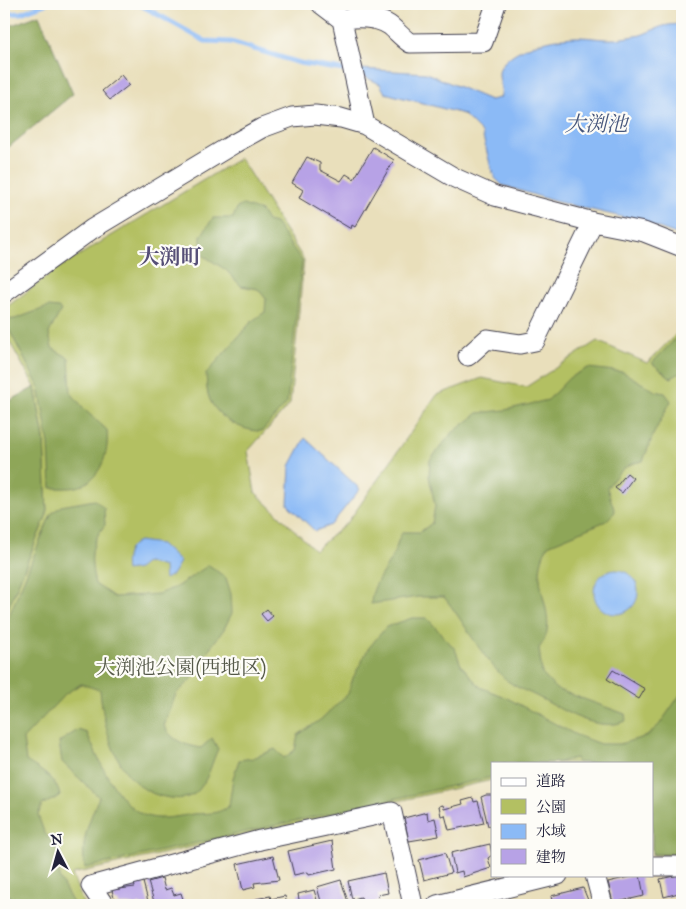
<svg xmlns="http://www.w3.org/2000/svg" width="686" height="909" font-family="'IM FELL Great Primer','Noto Serif JP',serif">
<rect width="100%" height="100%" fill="#fdfcf7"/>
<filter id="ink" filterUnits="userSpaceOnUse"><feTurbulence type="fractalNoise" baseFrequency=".02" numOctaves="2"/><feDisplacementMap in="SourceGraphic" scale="10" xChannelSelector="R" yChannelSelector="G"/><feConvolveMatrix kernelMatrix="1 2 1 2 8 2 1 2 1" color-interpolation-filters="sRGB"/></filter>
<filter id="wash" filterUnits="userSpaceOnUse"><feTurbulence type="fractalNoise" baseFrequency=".0096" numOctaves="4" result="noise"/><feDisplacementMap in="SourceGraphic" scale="20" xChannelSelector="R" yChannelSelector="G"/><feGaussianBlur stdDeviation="1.12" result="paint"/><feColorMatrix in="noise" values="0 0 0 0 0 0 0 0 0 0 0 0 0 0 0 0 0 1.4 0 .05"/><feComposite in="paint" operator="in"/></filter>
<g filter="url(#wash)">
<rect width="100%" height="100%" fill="#e9dfbb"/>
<path fill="#b3c062" stroke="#6a714e" d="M 240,158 L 304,260 L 290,404 L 248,451 L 255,492 L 315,550 L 348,522 L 437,395 L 482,378 L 526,387 L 597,341 L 647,363 L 682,328 L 682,856 L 652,855 L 652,763 L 492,763 L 492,780 L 72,874 L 84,905 L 4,905 L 4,618 L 47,514 L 44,439 L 35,387 L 4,332 L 4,309 L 58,268 Z"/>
<path fill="#8ea658" stroke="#58644a" d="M 39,15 L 73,94 L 4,151 L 4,28 Z
M 243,205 L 261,211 L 267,221 L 275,223 L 302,261 L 287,403 L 262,431 C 242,432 213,416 208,394 C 206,388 207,380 206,374 L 252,321 L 265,312 L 266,299 L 258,289 L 241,286 L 226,270 L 201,254 L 201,236 L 213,218 L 233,218 L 237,208 Z
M 48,307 L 58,308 L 61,310 L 49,333 L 52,348 L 69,358 L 71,393 L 86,411 L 107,430 C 109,451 103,474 83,485 C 74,489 61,488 51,488 L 49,444 L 39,387 L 4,320 L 15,319 Z
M 682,332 L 682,372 L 671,378 L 652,363 Z
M 588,368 L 623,372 L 655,391 L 665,393 L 671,401 L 654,433 L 643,461 C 624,464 618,473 607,488 L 615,512 L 606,521 L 548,545 C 543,555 540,564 540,575 C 540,600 558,625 539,648 L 542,674 L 556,689 L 625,714 L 626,721 C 597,733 565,711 540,698 C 527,691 513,687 503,677 C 479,653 465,623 444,597 L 418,597 L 371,604 C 371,585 386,570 394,553 C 398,545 397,539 403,532 L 420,532 L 432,523 L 435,506 L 429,476 L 430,460 L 451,434 L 478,413 L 505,410 L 548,400 L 569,378 Z
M 35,387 L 44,439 L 47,514 L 4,618 L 4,404 Z
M 95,500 L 104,508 L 105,525 C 89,544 90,561 95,584 L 114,597 L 158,594 L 176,587 L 209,565 L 226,578 L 231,594 L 232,613 L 224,629 L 202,659 L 196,674 L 176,694 L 164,726 C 172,741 185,745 201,748 L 212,738 L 218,749 C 212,761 209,777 201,787 C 195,797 182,800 171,798 C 120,793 104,734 100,690 L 81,684 L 65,694 L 23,739 L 26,761 C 40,770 57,779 60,796 L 42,805 L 38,815 L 44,832 L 60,852 L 59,878 L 74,905 L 15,905 L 4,888 L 4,628 L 51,514 L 61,506 Z
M 412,618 L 427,618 L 455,649 L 461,665 L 480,687 L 507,698 L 576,735 L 600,744 L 620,744 L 647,736 L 659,725 L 682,692 L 682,854 L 652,854 L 652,763 L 577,763 L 576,758 L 556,763 L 492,763 L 492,777 L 85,868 C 80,842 89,821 99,797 L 62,762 L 59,742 L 78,730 L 87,733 C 98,759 119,810 150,817 C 163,820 180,816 193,814 C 208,813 217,815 229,806 L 233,778 L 239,760 L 253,758 L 275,749 L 284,758 L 295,750 L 298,735 L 320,720 L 348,694 L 353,678 L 368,649 L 386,627 Z"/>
<path fill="#8bbaf6" stroke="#566e98" d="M 682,24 L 682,236 L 639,221 L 554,201 L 502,185 L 495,178 L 491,168 L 482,133 L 463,114 L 385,93 L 380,84 L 361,75 L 361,69 L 426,73 L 490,100 L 500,98 C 505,87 494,76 502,65 C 515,46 556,37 578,37 C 591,37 603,40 616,39 C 625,37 638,37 646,33 C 663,26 662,25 682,24 Z
M 305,438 L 360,489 L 331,525 L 315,531 L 288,505 L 290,466 Z
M 139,541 L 161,544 L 180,562 L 172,575 L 165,579 L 164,567 L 147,562 L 138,569 L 126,571 C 124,558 127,546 139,541 Z
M594 592a22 22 0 1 1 44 0a22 22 0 1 1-44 0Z"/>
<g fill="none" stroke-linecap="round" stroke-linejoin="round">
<path stroke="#8bbaf6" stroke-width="5" d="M 139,4 L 205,41 L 231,42 L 300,63 L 349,71
M 4,14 L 21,13 L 45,4"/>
</g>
<g id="blocks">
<path fill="#b7a2e6" d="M 121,75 L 129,85 L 110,100 L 102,91 Z
M 373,147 L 394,160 L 355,227 L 352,225 L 351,229 L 299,198 L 303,190 L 292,183 L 307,157 L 320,163 L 320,170 L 341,181 L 346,174 L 354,179 Z
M 627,473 L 633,478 L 622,493 L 615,488 Z
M 267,609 L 273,616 L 267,621 L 261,614 Z
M 613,670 L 645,689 L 639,699 L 607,679 Z
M 486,795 L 492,795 L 492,825 L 488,826 L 481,797 Z
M 473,798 L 474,802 L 478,801 L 484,823 L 449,830 L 445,815 L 441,816 L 439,806 L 443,805 L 444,809 L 463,804 L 462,801 Z
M 427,812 L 428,820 L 435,818 L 439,836 L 409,841 L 404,818 Z
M 332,841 L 336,869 L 309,875 L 308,872 L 294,875 L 288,851 Z
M 490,844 L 492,855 L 488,858 L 491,868 L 463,877 L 462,871 L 455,873 L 451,853 Z
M 445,853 L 451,873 L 424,880 L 419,860 Z
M 273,856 L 279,880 L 254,883 L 255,887 L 243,890 L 237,864 Z
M 384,873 L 388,893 L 378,895 L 379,901 L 363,905 L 361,897 L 352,899 L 348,881 Z
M 637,875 L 640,875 L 644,896 L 613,903 L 608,882 Z
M 679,875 L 682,892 L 664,897 L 660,879 Z
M 162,878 L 165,890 L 171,888 L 174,895 L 181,893 L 185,905 L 155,905 L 148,882 Z
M 341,880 L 349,905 L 322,905 L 317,887 Z
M 143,882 L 149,905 L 119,905 L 118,901 L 115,902 L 112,890 L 135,887 L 134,884 Z
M 583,888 L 590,905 L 553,905 L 551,896 Z
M 314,890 L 317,900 L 308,902 L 308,905 L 300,905 L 298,894 Z
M 270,896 L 271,899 L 285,896 L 287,905 L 252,905 L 256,902 L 256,899 Z
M 682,899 L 682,905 L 659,905 Z"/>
</g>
</g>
<g filter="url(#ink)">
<use href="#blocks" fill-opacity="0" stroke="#403e4e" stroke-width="1"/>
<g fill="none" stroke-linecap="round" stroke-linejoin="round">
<g stroke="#403e4e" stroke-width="21">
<path id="minor" d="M 321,4 L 342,20 L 365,125
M 342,20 C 355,16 377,17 389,25 C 396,30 402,38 410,43 L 483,42 L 496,4
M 4,293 L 92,229 L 235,143 L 262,128 L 292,117 L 315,115 L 341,118 L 365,125 L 455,178 L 495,196 L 593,222 L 644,232 L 682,247
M 468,356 L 487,339 L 520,344 L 535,341 L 593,222
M 652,866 L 682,866
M 595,875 L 603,905
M 104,905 L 91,886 L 260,840 L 392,812 L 413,905
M 437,905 L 558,875"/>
</g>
<use href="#minor" stroke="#fff" stroke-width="19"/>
</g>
</g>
<g text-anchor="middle" stroke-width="4.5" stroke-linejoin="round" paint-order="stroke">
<g font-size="20" fill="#555949" stroke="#fdfcf7">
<text x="181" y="674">大渕池公園(西地区)</text>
</g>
<g font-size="21" font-style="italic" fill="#47577c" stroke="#fdfcf7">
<text x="596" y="131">大渕池</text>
</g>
<g font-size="21" font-weight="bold" fill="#564f77" stroke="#fdfcf7">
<text x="170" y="264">大渕町</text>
</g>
</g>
<rect width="686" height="909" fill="none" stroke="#fdfcf7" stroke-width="20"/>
<rect x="491" y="762" width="162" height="115" fill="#fdfcf7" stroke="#a5a5ac"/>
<rect x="501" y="778" width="25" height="8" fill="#ffffff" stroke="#a5a5ac"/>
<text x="536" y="786" font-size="15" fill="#22223b">道路</text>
<rect x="501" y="799" width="25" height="15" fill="#b3c062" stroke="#a5a5ac"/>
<text x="536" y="812" font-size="15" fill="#22223b">公園</text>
<rect x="501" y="824" width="25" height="15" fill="#8bbaf6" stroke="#a5a5ac"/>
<text x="536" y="836" font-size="15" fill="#22223b">水域</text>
<rect x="501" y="849" width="25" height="15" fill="#b7a2e6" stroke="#a5a5ac"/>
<text x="536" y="862" font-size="15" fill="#22223b">建物</text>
<g transform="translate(58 852) rotate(354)" stroke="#fdfcf7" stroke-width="4" paint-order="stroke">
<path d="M0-4L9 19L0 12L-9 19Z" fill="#22223b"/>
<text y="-8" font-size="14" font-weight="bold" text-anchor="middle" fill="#22223b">N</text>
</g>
</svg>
